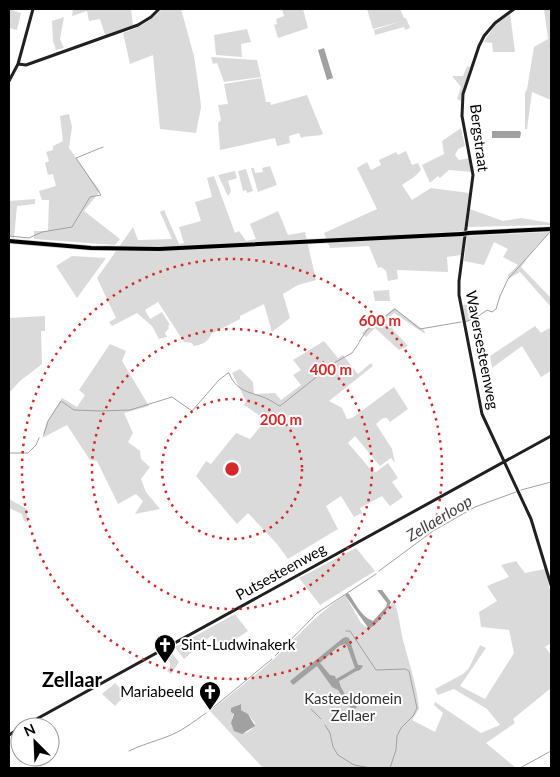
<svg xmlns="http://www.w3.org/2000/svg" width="560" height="777" font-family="Lato,sans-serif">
<rect width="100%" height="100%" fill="#fff"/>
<path fill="#dadada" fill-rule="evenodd" d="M 9,9 L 21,13 L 17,30 L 9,28 Z
M 73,9 L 131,9 L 133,25 L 105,35 L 100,19 L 89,21 L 87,11 L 72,16 Z
M 162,9 L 181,9 L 194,56 L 200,97 L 201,107 L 196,133 L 160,129 L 153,55 L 130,64 L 123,33 C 139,28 150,21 162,9 Z
M 282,9 L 303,9 L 308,28 L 278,38 L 274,25 L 277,24 L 276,19 L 284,16 Z
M 367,9 L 400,9 L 404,18 L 406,18 L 410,28 L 405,30 L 404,27 L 375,35 L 374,30 L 402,21 L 373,29 Z
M 544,9 L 551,9 L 551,100 L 532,92 L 527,129 L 525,129 L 525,93 L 527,89 L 534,47 L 548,39 Z
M 510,13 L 515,52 L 493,52 L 492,43 L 484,42 L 495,25 Z
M 64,17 L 60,39 L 64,48 L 56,50 L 53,41 L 52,21 Z
M 247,29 L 251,42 L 241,44 L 242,57 L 216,55 L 214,35 Z
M 211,57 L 257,60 L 261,77 L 224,82 L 217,63 L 213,64 Z
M 467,66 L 470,67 L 461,101 L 457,99 L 461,87 L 452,76 L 463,76 Z
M 261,78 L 266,102 L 270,102 L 271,105 L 307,95 L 323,134 C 316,137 308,135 301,138 L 299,133 L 289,136 L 290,143 L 277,146 L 275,138 L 220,150 L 218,123 L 221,120 L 218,105 L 228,104 L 224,84 Z
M 69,114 L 72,127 L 69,148 L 100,191 L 84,211 L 120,239 L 115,245 L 34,239 L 34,231 L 48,231 L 49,200 L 42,200 L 39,191 L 56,186 L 53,174 L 48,175 L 45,163 L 49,161 L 46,152 L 53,150 L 53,146 L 63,141 L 60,116 Z
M 461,128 L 465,146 L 458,149 L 455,155 L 459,160 L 470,158 L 472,172 L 449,170 L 440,178 L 438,176 L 430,183 L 422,165 L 444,154 L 442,141 Z
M 406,151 L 412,165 L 418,163 L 421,170 L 414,177 L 402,185 L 412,200 L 431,188 L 469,193 L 464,231 L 398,235 L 397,239 L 464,236 L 461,255 L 447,257 L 448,272 L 397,270 L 398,279 L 388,281 L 386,271 L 381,267 L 378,268 L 369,246 L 330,248 L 324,233 L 377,209 L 357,168 L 367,162 L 371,170 L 381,165 L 379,160 L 396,152 L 398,155 Z
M 270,166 L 277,185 L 258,192 L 251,168 L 254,168 L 255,173 L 263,172 L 262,168 Z
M 246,169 L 253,191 L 247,193 L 246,190 L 243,191 L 238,171 Z
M 235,171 L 237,178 L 228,181 L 231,191 L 228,196 L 218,175 Z
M 214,176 L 235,233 L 239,231 L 246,241 L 256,239 L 250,224 L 278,211 L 288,235 L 305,232 L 316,280 L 298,285 L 283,294 L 290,318 L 272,332 L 264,304 L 240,316 L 240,319 L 211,334 C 209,342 201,345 194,346 L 192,343 L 184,342 L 158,302 L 145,310 L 150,319 L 162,312 L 170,325 L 168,326 L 169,328 L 165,333 L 167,337 L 159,339 L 152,326 L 137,313 L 112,326 L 109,322 L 116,318 L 97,278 L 133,227 L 138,240 L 172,239 L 160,212 L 164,210 L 179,244 L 184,243 L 179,227 L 201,221 L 195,202 L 212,197 L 207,178 Z
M 35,199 L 35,204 L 17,206 L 14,238 L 9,237 L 9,201 Z
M 470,209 L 503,221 L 521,218 L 551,223 L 551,225 L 468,227 Z
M 550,232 L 535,248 L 521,267 L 551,298 L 551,307 L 520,272 L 508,279 L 508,275 L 518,265 L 503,257 L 508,249 L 494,242 L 484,265 L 464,261 L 467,236 Z
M 72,256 L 106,258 L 77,298 L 56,266 Z
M 389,290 L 390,301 L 375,301 L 373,291 Z
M 478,303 L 477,317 L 465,322 L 462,305 Z
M 394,308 L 424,330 L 425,334 L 394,313 L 385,321 L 408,346 L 399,350 L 375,328 L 366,337 L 362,333 L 382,315 L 385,316 Z
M 45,316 L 45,331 L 41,331 L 42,364 L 20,381 L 9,393 L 9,318 Z
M 535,326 L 541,333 L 549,328 L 551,332 L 551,371 L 541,377 L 522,346 L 492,368 L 490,356 Z
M 324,341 L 338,358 L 343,355 L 358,374 L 371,363 L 373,366 L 329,401 L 342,408 L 347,419 L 352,418 L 394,387 L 408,409 L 390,422 L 387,418 L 383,418 L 376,424 L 392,449 L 395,463 L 391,458 L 380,466 L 355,436 L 348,443 L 372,471 L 376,472 L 388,463 L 398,478 L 392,482 L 403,497 L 390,506 L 382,496 L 360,508 L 362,513 L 354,517 L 341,496 L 326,506 L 338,529 L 288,559 L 277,544 L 248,513 L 237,524 L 196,476 L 206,461 L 211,464 L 236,433 L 250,439 L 266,420 L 244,405 L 246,401 L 232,373 L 240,369 L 253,382 L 254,394 L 275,393 L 281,400 L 301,385 L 293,375 L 301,370 L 293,360 Z
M 110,344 L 126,351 L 122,361 L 149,406 L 124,413 L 133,433 L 128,442 L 140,451 L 141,459 L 150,467 L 141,479 L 146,492 L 160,509 L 135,514 L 143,501 L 136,494 L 118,504 L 97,461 L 90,460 L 67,425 L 42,438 L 47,422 L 62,398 L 77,407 L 85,395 L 79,390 Z
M 9,499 L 27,509 L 28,522 L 24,521 L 22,514 L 9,508 Z
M 356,548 L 375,571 L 320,605 L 299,578 Z
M 516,561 L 525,573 L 545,569 L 551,595 L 551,643 L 545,647 L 551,655 L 551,688 L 513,719 L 515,723 L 486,743 L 516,768 L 263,768 L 210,711 C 233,693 255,676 276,657 C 299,635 318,613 345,595 L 361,623 L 369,629 L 372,628 L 394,601 C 399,614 400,627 403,640 C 409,663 417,686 419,709 L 412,720 L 435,732 L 443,713 L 434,705 L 435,702 L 481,733 L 500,725 L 487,709 L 454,689 L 438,695 L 435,689 L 463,674 L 469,668 L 480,645 L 486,648 L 460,686 L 485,699 L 514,653 L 509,630 L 481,627 L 479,612 L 497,601 L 487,586 L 509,577 L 501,565 ZM 239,704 L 241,710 L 248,714 L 255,723 L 252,729 L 246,733 L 232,727 C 231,720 234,708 239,704 Z
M 235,614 L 248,631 L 223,647 L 212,635 L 184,659 L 175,647 Z
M 171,648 L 171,652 L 179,662 L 171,674 L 167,671 L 170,666 L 170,662 L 166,659 L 163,660 L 158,656 Z
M 115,683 L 126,694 L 115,706 L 102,694 Z"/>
<path fill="#a1a1a1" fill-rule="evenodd" d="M 324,48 L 333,78 L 327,80 L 318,50 Z
M 492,131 L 520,131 L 521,133 L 520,138 L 492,138 Z
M 377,590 L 382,590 L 391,602 C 388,610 375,627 369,629 L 345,595 L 348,593 C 355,602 361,617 373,621 L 386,607 L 387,603 Z
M 346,637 L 349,638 L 358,665 L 361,665 L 363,666 L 360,670 C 354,671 346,678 339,681 C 341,691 349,700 357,707 L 354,710 L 349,706 L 338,690 L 332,687 L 317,666 L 293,685 L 290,681 L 343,638 ZM 345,644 L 347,646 L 355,668 L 336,679 L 335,676 L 330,675 L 320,663 L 339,646 Z
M 241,704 L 241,710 L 248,714 L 255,726 L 242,734 L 234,731 L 231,723 L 234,714 L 231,712 L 231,708 Z"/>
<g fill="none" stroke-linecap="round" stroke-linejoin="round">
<path stroke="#a1a1a1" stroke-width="1" d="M 550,227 L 551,225
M 9,236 L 29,238 L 42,232 L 72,227 L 90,197 L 101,195 L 76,158 L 103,147
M 465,322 L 477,317 L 487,310 L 492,312 L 496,309 L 500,296 L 508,279 L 550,232
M 359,342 L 367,330 L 395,309 L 420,329 L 461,322
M 44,434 L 48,421 L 61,401 L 74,410 L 101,411 L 130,410 L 172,397 L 192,411 L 219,380 L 228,373 L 229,373 C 238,396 256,391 273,402 C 275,403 277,405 280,406 L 334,363 L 352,353 L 359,343
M 9,453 L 28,453 L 36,445 L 39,438
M 521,490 L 551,482
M 379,571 L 433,531 L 475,507 L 516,492
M 346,631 L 350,631 L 376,670 L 405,669 L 409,671 L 417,708 L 413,716 L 401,728 L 397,736 L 396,750 L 390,768
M 275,656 L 317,613 L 376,574
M 311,709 L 321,719
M 209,711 L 272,659
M 325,725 L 330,733 L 333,747 L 338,755 L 354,765 L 371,768
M 129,751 C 141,745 153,742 166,737 C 181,732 193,722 206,713
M 520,768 L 551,751"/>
<g stroke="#dbdbdb" stroke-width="5.5">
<path id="primary" d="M 469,233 L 551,229
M 9,241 L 91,248 L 159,249 L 462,234"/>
</g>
<path stroke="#202020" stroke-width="3" d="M 514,9 L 495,23 L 484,36 L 479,46 L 463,94 L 462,116 L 473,175 L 459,281 L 459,295 L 482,414 L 531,519 L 551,585
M 18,64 L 26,65 L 138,25 L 151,17 L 159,9
M 9,81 L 18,64 L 33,9
M 22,727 L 551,436
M 9,735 L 20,728"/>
<use href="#primary" stroke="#000" stroke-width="4"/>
<g stroke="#dbdbdb" stroke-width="5.5" stroke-linecap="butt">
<path id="primary-bridge" d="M 462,234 L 469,233"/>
</g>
<use href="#primary-bridge" stroke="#000" stroke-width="4"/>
</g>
<g fill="none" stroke="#d62828" stroke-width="2.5" stroke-dasharray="2.5 5">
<circle cx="232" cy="469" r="70"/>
<circle cx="232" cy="469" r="140"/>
<circle cx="232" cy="469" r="210"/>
</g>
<defs>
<g id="church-pin" transform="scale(1.125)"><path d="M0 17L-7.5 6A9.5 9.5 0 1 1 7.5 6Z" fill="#000" stroke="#fff"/><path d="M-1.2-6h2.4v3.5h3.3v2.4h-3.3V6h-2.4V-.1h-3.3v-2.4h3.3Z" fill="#fff"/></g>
</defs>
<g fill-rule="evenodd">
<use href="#church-pin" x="165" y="645"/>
<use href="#church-pin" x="210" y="692"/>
</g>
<g text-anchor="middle" stroke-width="4" stroke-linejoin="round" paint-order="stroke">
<g font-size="15" fill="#000" stroke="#fff">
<text transform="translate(479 138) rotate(83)" y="5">Bergstraat</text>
<text transform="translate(482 350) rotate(79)" y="5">Waversesteenweg</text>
<text transform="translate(281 572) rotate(-29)" y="5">Putsesteenweg</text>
</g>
<g font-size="15" fill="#000" stroke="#fff" text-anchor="start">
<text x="181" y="650">Sint-Ludwinakerk</text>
<text x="194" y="697" text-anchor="end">Mariabeeld</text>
</g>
<g font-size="15" fill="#313131" stroke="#fff">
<text x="353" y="704">Kasteeldomein<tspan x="353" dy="17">Zellaer</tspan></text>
</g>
<g font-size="16" font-style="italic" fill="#424242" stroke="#fff">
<text transform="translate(439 518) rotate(-31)" y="6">Zellaerloop</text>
</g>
<g font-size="20" font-weight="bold" fill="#000" stroke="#fff">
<text x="72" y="687">Zellaar</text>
</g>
</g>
<circle cx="232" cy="469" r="8" fill="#d62828" stroke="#fff" stroke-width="2.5"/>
<g font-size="15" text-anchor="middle" font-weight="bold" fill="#d62828" stroke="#fff" stroke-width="4" stroke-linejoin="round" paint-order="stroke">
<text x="380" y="326">600 m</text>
<text x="331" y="375">400 m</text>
<text x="281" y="425">200 m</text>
</g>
<rect width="560" height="777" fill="none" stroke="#000000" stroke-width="20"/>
<g transform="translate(35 742) rotate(336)"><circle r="24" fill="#ffffff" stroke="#999999"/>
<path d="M0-4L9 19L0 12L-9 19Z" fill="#000000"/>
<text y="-8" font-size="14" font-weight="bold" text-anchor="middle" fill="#000000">N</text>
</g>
</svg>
